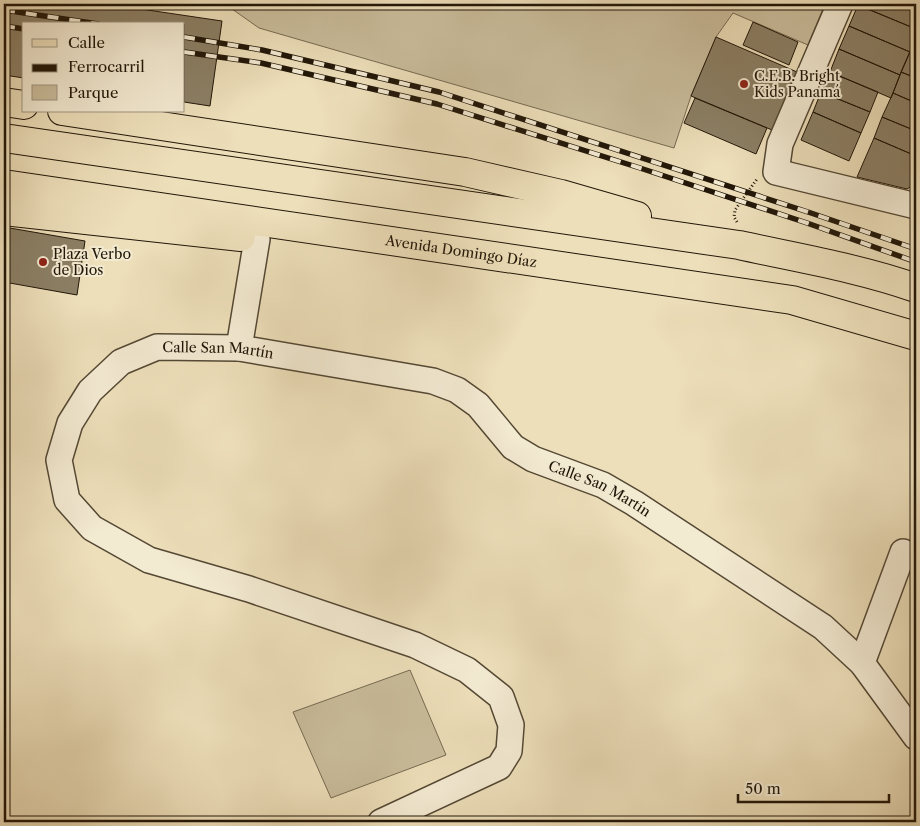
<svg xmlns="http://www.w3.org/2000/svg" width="920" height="826" font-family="'Libre Caslon Text',serif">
<rect width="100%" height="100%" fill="#eddfba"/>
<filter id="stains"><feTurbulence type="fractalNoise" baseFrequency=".004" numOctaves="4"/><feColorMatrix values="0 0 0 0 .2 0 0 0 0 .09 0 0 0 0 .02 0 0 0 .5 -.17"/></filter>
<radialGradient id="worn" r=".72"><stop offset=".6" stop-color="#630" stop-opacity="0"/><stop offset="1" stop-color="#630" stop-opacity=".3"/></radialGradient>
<path fill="#cabd9c" stroke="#766a52" d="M 225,4 L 825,4 L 808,45 L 733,13 L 716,37 L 691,96 L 674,148 L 259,28 Z
M 410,670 L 446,755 L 331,798 L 293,712 Z"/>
<path fill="#8b7f65" stroke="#211608" d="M 4,4 L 107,4 L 222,21 L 210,106 L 184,102 L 184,24 L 24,24 L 24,78 L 4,75 Z
M 858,4 L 916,4 L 916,29 L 858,5 Z
M 858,5 L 916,29 L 916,37 L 910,52 L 849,26 Z
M 753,22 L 798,42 L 789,65 L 743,45 Z
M 849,26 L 910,52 L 900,75 L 839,49 Z
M 716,37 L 797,72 L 772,130 L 691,96 Z
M 839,49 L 900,75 L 891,98 L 830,72 Z
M 911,49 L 916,52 L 916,78 L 901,72 Z
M 830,72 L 878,92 L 870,112 L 821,92 Z
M 901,72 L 916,78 L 916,103 L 893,93 Z
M 821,92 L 870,112 L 861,133 L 813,112 Z
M 893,93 L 916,103 L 916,131 L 882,117 Z
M 695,98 L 767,128 L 756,154 L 684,123 Z
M 813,112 L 861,133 L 849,161 L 801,140 Z
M 882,117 L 916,131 L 916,156 L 874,138 Z
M 874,138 L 916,156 L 916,181 L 914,185 L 907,189 L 857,177 Z
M 4,227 L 85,241 L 77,295 L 4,282 Z"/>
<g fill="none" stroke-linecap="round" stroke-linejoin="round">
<g stroke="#544834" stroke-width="28">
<g id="minor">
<path d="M 840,4 L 780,144 L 776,172 L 916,206"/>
<path d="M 239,348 L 257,239"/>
<path d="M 862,663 L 903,552"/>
<path id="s1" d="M 381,822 L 499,767 L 509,751 L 511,725 L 501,697 L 467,670 L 415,645 L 249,589 L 149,560 L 92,528 L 67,500 L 59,460 L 70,423 L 90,391 L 121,362 L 157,347 L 239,348 L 433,381 L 457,390 L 478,405 L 513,447 L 533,459 L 603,485 L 634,503 L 823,627 L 862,663 L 916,737"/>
</g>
</g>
<g stroke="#211608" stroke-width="30">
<g id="major">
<path d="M 4,102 L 24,105"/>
<path d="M 62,111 L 465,172 L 561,194 L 637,216"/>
<path d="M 4,138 L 739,245 C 798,258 859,268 916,288"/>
<path id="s2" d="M 4,184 L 792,300 L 916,336"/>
<path d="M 4,211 L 241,237"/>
</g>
</g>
<path stroke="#211608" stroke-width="3" stroke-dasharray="1 2.5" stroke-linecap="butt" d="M 737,222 L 734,217 L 735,210 L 757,179"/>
<use href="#minor" stroke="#f3ead2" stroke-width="25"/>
<use href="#major" stroke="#eddfba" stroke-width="28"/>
<g stroke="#211608" stroke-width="5.5">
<path id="rail" d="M 4,10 L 98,24
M 4,26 L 24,29
M 184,37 L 262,50 L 439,92 L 811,213 L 916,249
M 184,52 L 261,63 L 437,104 L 640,168 L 807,223 L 916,262"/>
</g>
<use href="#rail" stroke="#f3ead2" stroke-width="4" stroke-dasharray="11" stroke-linecap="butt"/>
</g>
<g fill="#8f2418" stroke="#f3ead2" stroke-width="2">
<circle cx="744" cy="84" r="5"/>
<circle cx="43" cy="262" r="5"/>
</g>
<g text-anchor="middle" stroke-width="4" stroke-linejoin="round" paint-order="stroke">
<g font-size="14" fill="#211608" stroke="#f3ead2" text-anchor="start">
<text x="754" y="81">C.E.B. Bright<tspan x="754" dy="16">Kids Panamá</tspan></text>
<text x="53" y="259">Plaza Verbo<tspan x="53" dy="16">de Dios</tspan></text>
</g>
<g font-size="14" fill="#211608" stroke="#f3ead2">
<text dy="5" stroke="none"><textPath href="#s2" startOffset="462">Avenida Domingo Díaz</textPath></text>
<text dy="5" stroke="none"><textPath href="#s1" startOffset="948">Calle San Martín</textPath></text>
<text dy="5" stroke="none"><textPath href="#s1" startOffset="1368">Calle San Martín</textPath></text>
</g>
</g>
<rect width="920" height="826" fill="none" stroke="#eddfba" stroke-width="20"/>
<rect x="5" y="5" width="910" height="816" fill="none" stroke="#211608" stroke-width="2.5"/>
<rect x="10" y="10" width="900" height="806" fill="none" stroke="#211608"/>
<rect x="22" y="22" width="162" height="90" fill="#f3ead2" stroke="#9f9581"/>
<rect x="32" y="39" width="25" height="8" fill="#eddfba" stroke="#9f9581"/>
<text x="68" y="48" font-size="15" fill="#211608">Calle</text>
<rect x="32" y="64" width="25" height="8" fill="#211608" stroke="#9f9581"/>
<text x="68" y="72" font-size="15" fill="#211608">Ferrocarril</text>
<rect x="32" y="85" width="25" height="15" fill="#cabd9c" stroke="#9f9581"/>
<text x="68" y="98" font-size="15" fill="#211608">Parque</text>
<path d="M738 794v8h151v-8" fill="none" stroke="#211608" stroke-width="2.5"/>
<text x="745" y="794" font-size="15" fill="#211608" stroke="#f3ead2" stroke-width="4" paint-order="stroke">50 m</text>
<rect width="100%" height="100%" filter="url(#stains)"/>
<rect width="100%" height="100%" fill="url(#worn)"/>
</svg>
